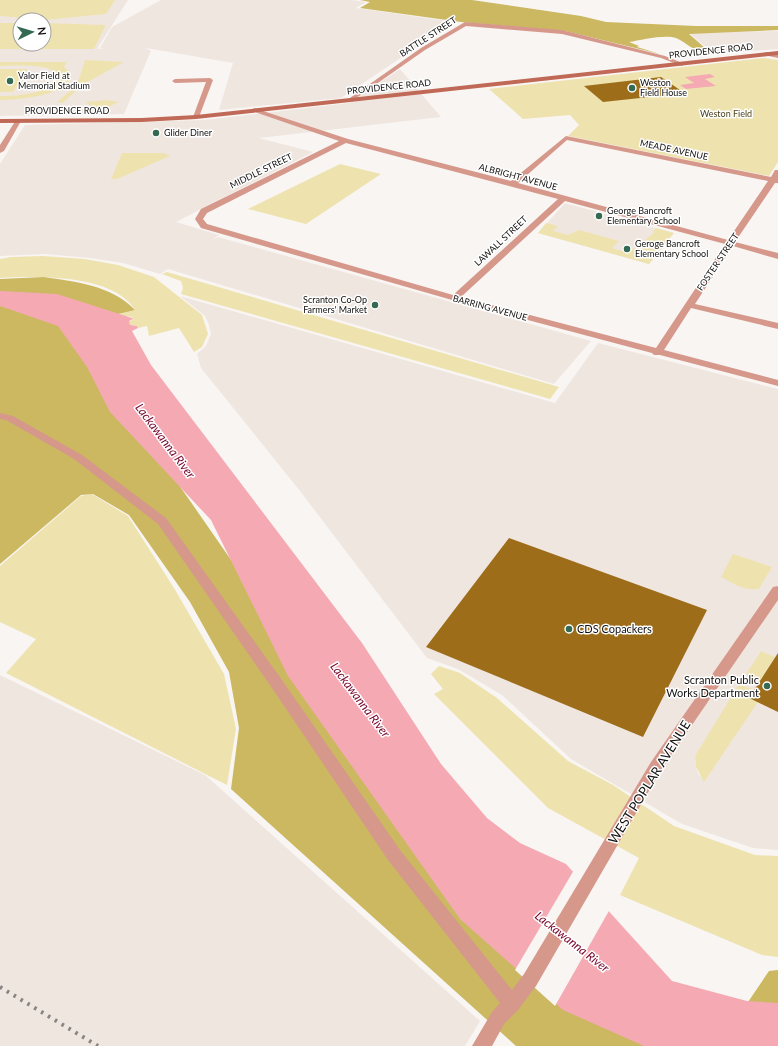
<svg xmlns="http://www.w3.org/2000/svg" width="778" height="1046" font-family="Lato,sans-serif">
<rect width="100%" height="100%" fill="#f8f5f3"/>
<path fill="#f0e6e0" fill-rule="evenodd" d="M 0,0 L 128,0 L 97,49 L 105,48 L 100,48 L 112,27 L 161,0 L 352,0 L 366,2 L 356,8 L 454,22 L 341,98 L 219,110 L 233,63 L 146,48 L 151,51 L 124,114 L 0,116 ZM 20,20 L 44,20 L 44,44 L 20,44 Z
M 778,31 L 778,49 L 714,54 L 689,33 Z
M 400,69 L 441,117 L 259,138 L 313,152 L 176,222 L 219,235 L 212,240 L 218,237 L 591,341 L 554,384 L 168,269 L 160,274 L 123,263 L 90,258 L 45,254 L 0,256 L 0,164 L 25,125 L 204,120 L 349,103 Z
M 565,203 L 674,233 L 649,264 L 538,233 Z
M 180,296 L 555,403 L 598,343 L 778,389 L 778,850 L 753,848 L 682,824 L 571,759 L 502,695 L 458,669 L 427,658 L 300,491 L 201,368 L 197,354 L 206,346 L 211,334 L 209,325 L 205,316 ZM 754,690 L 749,698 L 699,776 L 696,767 L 695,756 Z
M 0,675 L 205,775 L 480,1021 L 465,1046 L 0,1046 Z"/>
<path fill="#eee3af" d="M 0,0 L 115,0 L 106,14 L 45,20 L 0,16 Z
M 0,23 L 20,23 L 20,44 L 44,44 L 44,23 L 106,25 L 94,49 L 0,49 Z
M 763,58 L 778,60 L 778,162 L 769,176 L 568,136 L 579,125 L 570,115 L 523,119 L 489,89 Z
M 85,60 L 124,62 L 82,85 L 63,103 L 57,102 L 77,85 Z
M 0,62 L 67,62 L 64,67 L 70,72 L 71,77 C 65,96 17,100 0,100 L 0,96 C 16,96 52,94 59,77 C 53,62 14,66 0,66 Z
M 0,69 L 28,69 L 13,92 L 0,92 Z
M 106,100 L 119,102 L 97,112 L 86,102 Z
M 122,153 L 164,153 L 170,156 L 117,179 L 111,179 Z
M 340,164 L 381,174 L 306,224 L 248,209 Z
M 546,223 L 558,226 L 553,231 L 568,235 L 579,230 L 619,241 L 612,248 L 628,253 L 654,233 L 653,231 L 656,228 L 674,233 L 649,264 L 538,233 Z
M 43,256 L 85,259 L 118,265 L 154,277 L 202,315 L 208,334 L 202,347 L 194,352 L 179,328 L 149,336 L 147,326 L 138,328 L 137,326 L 130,325 L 129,321 L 133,320 L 132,317 L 115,315 L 135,310 C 113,274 37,276 0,278 L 0,259 L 11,257 Z
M 167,272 L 559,387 L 550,399 L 181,294 L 183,288 L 181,281 L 162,274 Z
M 92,494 L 128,516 L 174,588 L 224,674 L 236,729 L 227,785 L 6,673 L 36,639 L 0,622 L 0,566 L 81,496 Z
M 733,554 L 772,567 L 759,589 C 744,591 734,584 721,577 Z
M 761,651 L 775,657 L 760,681 L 746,674 Z
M 439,666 L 460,673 L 497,698 L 568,761 L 613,785 L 674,826 L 755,855 L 778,856 L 778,957 L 762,955 L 620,895 L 639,858 L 548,808 L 434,694 L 443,689 L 431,674 Z
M 739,684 L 754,690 L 749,698 L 758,702 L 704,782 L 696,767 L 695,756 Z"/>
<path fill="#cbb860" d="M 360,0 L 472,0 L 581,16 L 606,22 L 696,26 L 778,26 L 778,30 L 689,34 L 712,54 C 698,56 688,43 676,38 C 665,34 641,40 629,42 L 639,46 L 637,47 L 660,54 L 565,31 L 461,22 L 360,8 L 370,2 Z
M 44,277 C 76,282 111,285 135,310 L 114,315 L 170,472 L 342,720 L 727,1033 L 769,971 L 778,970 L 778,1046 L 516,1046 L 231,789 L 239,728 L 229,672 L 190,602 L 129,515 L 93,494 L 81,495 L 0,564 L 0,279 Z"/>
<path fill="#f5aab3" d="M 710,74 L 715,77 L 705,79 L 716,86 L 686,89 L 680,85 L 694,83 L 685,77 Z
M 0,291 L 57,294 L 132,318 L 133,319 L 129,321 L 130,325 L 137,326 L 138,328 L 132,331 L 151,365 L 362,643 L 441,764 L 487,818 L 520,843 L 566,864 L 672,981 L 747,1001 L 778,1003 L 778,1046 L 644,1046 L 563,1010 L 460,919 L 288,676 L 211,520 L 110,412 L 87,367 L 58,326 L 0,306 Z"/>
<path fill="#f8f5f3" d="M 574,870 L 610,909 L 555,1006 L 515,970 Z"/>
<path fill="#9d6d1a" d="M 661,77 L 680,90 L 675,91 L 678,94 L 603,102 L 584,86 Z
M 509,538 L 707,610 L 643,737 L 426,647 Z
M 778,653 L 778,712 L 749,698 Z"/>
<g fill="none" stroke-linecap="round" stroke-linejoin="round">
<path fill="#d6988b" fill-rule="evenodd" d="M 465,22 L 562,30 L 665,56 L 685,64 L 682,66 L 661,58 L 562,34 L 466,26 L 425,50 L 352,101 L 347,100 L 421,48 Z
M 766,52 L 778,54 L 778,58 L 764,55 L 764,53 Z
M 210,78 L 213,80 L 199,117 L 194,118 L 193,117 L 206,82 L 175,83 L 172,81 L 175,79 Z
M 254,108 L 348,139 L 511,181 L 566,136 L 771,177 L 775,170 L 778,170 L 778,183 L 775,183 L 735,242 L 778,253 L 778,259 L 733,246 L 695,304 L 778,323 L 778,329 L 691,308 L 664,350 L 778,380 L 778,386 L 660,355 L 654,355 L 652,353 L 452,300 L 201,228 L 195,219 L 201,209 L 339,141 L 252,111 L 251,110 ZM 567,140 L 768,181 L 728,240 L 518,183 ZM 346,143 L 558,199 L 453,295 L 207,224 L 203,219 L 207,213 ZM 565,201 L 725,244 L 656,348 L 461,297 Z
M 16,120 L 21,121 L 4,151 L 0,153 L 0,145 Z
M 0,413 L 13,416 L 82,455 L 166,518 L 282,680 L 400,850 L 512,990 L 524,974 L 651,762 L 773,587 L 778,586 L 778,600 L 661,770 L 536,986 L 518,1010 L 504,1024 L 492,1046 L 472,1046 L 492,1012 L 500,1003 L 388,860 L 272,688 L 158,524 L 74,459 L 6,420 L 0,419 Z"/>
<path fill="#c16957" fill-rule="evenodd" d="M 778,51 L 778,55 L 196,119 L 142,122 L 0,123 L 0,119 L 142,118 L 196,115 Z"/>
<path stroke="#878583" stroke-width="4" stroke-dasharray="2.5 5.5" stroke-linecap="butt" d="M 0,987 L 98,1046"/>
</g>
<g fill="#336a51" stroke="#fff" stroke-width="1.5">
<circle cx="10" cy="81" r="4"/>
<circle cx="632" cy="88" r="4"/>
<circle cx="156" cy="133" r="4"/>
<circle cx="599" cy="216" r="4"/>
<circle cx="627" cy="249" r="4"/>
<circle cx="375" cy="305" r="4"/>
<circle cx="569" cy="629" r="4"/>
<circle cx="767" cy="686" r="4"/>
</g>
<g text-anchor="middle" stroke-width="3" stroke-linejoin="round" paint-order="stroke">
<g font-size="9" fill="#121110" stroke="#fff">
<text transform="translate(428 37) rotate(-33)" y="3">BATTLE STREET</text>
<text transform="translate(711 51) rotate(-6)" y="3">PROVIDENCE ROAD</text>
<text transform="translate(389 87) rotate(-6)" y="3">PROVIDENCE ROAD</text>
<text x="67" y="114">PROVIDENCE ROAD</text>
<text transform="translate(674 150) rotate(12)" y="3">MEADE AVENUE</text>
<text transform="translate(261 171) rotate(-26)" y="3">MIDDLE STREET</text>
<text transform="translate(518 177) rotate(15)" y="3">ALBRIGHT AVENUE</text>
<text transform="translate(501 241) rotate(-43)" y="3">LAWALL STREET</text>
<text transform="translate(718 262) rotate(-56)" y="3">FOSTER STREET</text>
<text transform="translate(490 308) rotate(15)" y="3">BARRING AVENUE</text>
</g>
<g font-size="9" fill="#121110" stroke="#fff" text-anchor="start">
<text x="18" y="79">Valor Field at<tspan x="18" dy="10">Memorial Stadium</tspan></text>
<text x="640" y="86">Weston<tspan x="640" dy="10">Field House</tspan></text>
<text x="164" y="136">Glider Diner</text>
<text x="607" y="214">George Bancroft<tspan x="607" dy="10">Elementary School</tspan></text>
<text x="635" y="247">Geroge Bancroft<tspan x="635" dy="10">Elementary School</tspan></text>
<text x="367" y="303" text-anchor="end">Scranton Co-Op<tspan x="367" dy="10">Farmers' Market</tspan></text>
</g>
<g font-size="9" fill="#4a421c" stroke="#fff">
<text x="726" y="117">Weston Field</text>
</g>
<g font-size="11" fill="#121110" stroke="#fff" text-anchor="start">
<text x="577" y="633">CDS Copackers</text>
<text x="759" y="684" text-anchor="end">Scranton Public<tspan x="759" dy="13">Works Department</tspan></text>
</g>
<g font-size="12" font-style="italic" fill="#75052b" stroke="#fff">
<text transform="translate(165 441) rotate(53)" y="4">Lackawanna River</text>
<text transform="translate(360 700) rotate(53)" y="4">Lackawanna River</text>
<text transform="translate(572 942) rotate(38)" y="4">Lackawanna River</text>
</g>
<g font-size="13" fill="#121110" stroke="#fff">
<text transform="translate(649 782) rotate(-58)" y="5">WEST POPLAR AVENUE</text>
</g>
</g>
<g transform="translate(32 32) rotate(85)"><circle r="19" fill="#ffffff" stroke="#a0a09f"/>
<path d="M0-3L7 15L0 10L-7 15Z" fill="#336a51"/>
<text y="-6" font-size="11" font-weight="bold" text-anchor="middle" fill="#121110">N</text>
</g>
</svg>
